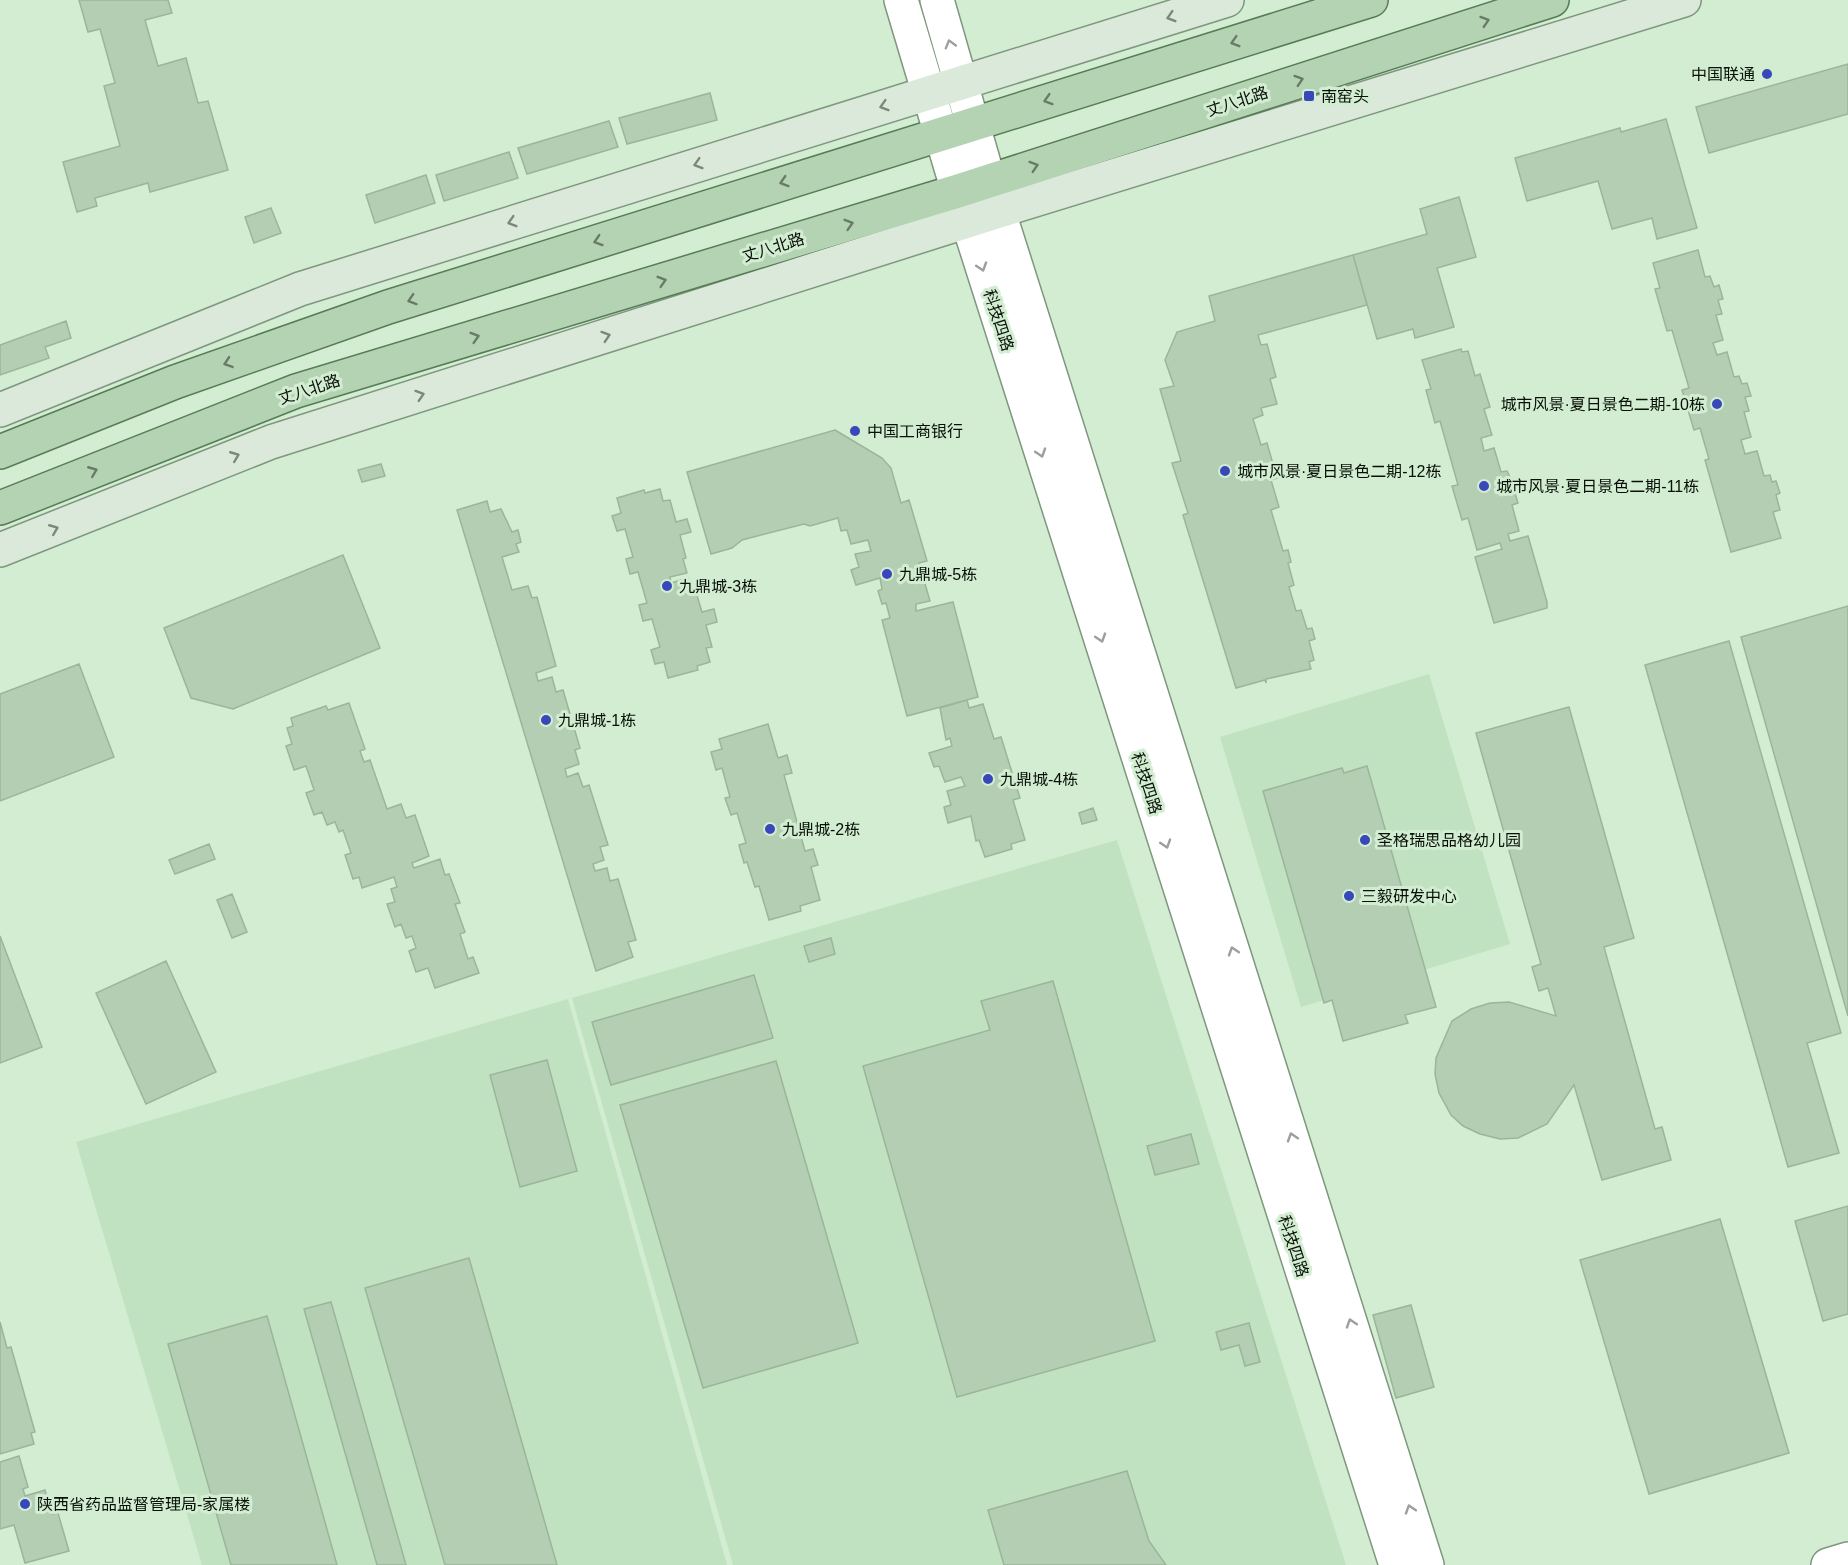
<svg xmlns="http://www.w3.org/2000/svg" width="1848" height="1565" font-family="Arial,'Noto Sans SC',sans-serif">
<rect width="100%" height="100%" fill="#d2edd1"/>
<path fill="#c1e2c0" d="M 1429,674 L 1510,944 L 1301,1007 L 1220,737 Z
M 1117,840 L 1346,1565 L 733,1565 L 572,998 Z
M 568,999 L 727,1565 L 202,1565 L 76,1142 Z"/>
<path fill="#b4ceb3" stroke="#9bb59a" stroke-width="1.5" d="M 79,0 L 168,0 L 172,13 L 145,20 L 158,66 L 186,58 L 198,103 L 208,101 L 228,170 L 150,192 L 148,183 L 95,198 L 97,206 L 77,212 L 63,162 L 120,146 L 104,86 L 115,83 L 100,29 L 88,32 Z
M 1848,64 L 1848,114 L 1709,153 L 1696,107 Z
M 710,93 L 717,120 L 627,144 L 619,118 Z
M 1666,119 L 1697,228 L 1657,239 L 1652,218 L 1612,229 L 1598,181 L 1527,201 L 1515,158 L 1620,128 L 1621,132 Z
M 609,121 L 618,147 L 527,174 L 518,148 Z
M 509,152 L 518,178 L 444,201 L 436,175 Z
M 426,175 L 435,203 L 375,223 L 366,195 Z
M 1459,197 L 1476,257 L 1437,268 L 1454,327 L 1415,338 L 1413,329 L 1377,339 L 1353,255 L 1427,234 L 1420,209 Z
M 271,208 L 281,233 L 254,243 L 245,217 Z
M 1698,250 L 1705,277 L 1710,276 L 1714,287 L 1719,285 L 1723,299 L 1718,300 L 1722,314 L 1716,315 L 1723,340 L 1713,343 L 1717,355 L 1727,352 L 1734,377 L 1739,376 L 1742,384 L 1747,383 L 1751,396 L 1745,397 L 1749,411 L 1744,412 L 1751,437 L 1741,440 L 1745,454 L 1757,451 L 1764,476 L 1770,475 L 1772,482 L 1776,481 L 1780,493 L 1776,495 L 1780,510 L 1773,512 L 1781,538 L 1731,552 L 1705,460 L 1709,459 L 1700,428 L 1694,430 L 1682,390 L 1689,388 L 1672,330 L 1667,331 L 1655,289 L 1660,288 L 1653,263 Z
M 1353,255 L 1367,305 L 1258,335 L 1261,345 L 1267,344 L 1276,377 L 1270,379 L 1277,404 L 1261,408 L 1263,415 L 1253,419 L 1261,445 L 1267,443 L 1277,478 L 1271,480 L 1279,507 L 1271,510 L 1283,551 L 1288,550 L 1291,562 L 1288,563 L 1294,585 L 1289,587 L 1296,611 L 1301,610 L 1307,629 L 1312,628 L 1315,639 L 1309,641 L 1314,660 L 1309,662 L 1311,669 L 1266,679 L 1266,683 L 1265,680 L 1236,688 L 1183,515 L 1188,513 L 1172,463 L 1181,461 L 1160,389 L 1174,386 L 1165,360 L 1177,332 L 1215,321 L 1209,296 Z
M 66,321 L 71,338 L 45,347 L 49,358 L 0,375 L 0,345 Z
M 1461,349 L 1462,352 L 1468,351 L 1475,376 L 1480,374 L 1490,407 L 1484,409 L 1492,435 L 1481,438 L 1484,451 L 1494,448 L 1501,472 L 1507,471 L 1510,477 L 1518,503 L 1512,505 L 1519,531 L 1508,534 L 1510,541 L 1528,536 L 1547,602 L 1547,608 L 1494,623 L 1475,557 L 1502,549 L 1500,543 L 1477,550 L 1468,518 L 1462,520 L 1452,486 L 1458,485 L 1440,421 L 1435,423 L 1426,390 L 1431,389 L 1422,360 Z
M 835,430 L 882,458 L 891,468 L 901,503 L 909,500 L 927,561 L 919,563 L 930,601 L 916,604 L 916,611 L 953,602 L 978,697 L 907,716 L 882,620 L 890,618 L 886,603 L 882,604 L 878,591 L 882,589 L 880,578 L 856,585 L 851,570 L 859,567 L 855,554 L 871,551 L 868,540 L 851,544 L 847,530 L 841,531 L 838,518 L 810,526 L 804,524 L 742,540 L 732,548 L 711,554 L 687,472 Z
M 381,464 L 385,476 L 362,482 L 358,470 Z
M 660,489 L 663,501 L 670,500 L 676,522 L 687,519 L 691,532 L 680,535 L 686,558 L 683,559 L 687,573 L 670,577 L 671,583 L 688,578 L 692,590 L 695,589 L 702,612 L 714,609 L 717,622 L 706,625 L 712,647 L 706,648 L 710,662 L 697,666 L 698,670 L 668,678 L 664,662 L 655,664 L 651,650 L 660,647 L 652,619 L 643,621 L 639,605 L 647,603 L 638,572 L 630,574 L 626,559 L 633,557 L 625,529 L 617,531 L 612,516 L 621,513 L 617,498 L 644,490 L 645,493 Z
M 487,501 L 490,512 L 501,509 L 512,532 L 518,530 L 521,542 L 516,544 L 519,552 L 502,557 L 512,590 L 528,586 L 532,598 L 537,597 L 556,666 L 536,673 L 538,681 L 552,677 L 556,692 L 563,690 L 580,748 L 575,750 L 579,764 L 565,769 L 567,777 L 578,773 L 583,787 L 589,785 L 608,845 L 600,847 L 604,860 L 593,864 L 595,871 L 607,868 L 610,881 L 618,879 L 636,940 L 628,942 L 633,957 L 596,971 L 457,510 Z
M 343,555 L 380,648 L 233,709 L 191,698 L 164,628 Z
M 1848,606 L 1848,1016 L 1741,637 Z
M 1729,641 L 1841,1033 L 1807,1043 L 1839,1153 L 1788,1167 L 1645,665 Z
M 79,664 L 114,757 L 0,801 L 0,694 Z
M 967,700 L 969,708 L 983,704 L 994,739 L 1001,737 L 1020,798 L 1013,800 L 1025,840 L 1011,844 L 1012,849 L 985,857 L 979,840 L 976,841 L 971,816 L 948,823 L 944,807 L 951,805 L 947,791 L 965,786 L 961,777 L 945,782 L 939,766 L 934,767 L 929,753 L 952,746 L 950,738 L 946,740 L 940,708 Z
M 349,703 L 365,749 L 360,751 L 364,762 L 370,760 L 387,809 L 401,804 L 406,818 L 415,815 L 429,856 L 412,863 L 414,868 L 440,859 L 445,875 L 449,874 L 460,903 L 455,904 L 465,932 L 460,934 L 468,959 L 473,957 L 479,973 L 435,988 L 428,968 L 416,972 L 409,951 L 416,948 L 412,936 L 406,938 L 401,924 L 395,927 L 387,904 L 395,902 L 391,889 L 397,887 L 394,877 L 362,888 L 359,877 L 353,879 L 345,855 L 351,853 L 343,830 L 339,832 L 335,822 L 327,825 L 322,812 L 314,815 L 306,793 L 314,790 L 306,766 L 294,770 L 286,746 L 292,744 L 287,728 L 293,726 L 291,718 L 326,706 L 328,710 Z
M 1569,707 L 1634,938 L 1604,947 L 1655,1129 L 1662,1127 L 1671,1160 L 1602,1180 L 1574,1085 L 1547,1124 L 1518,1138 L 1500,1139 L 1480,1134 L 1463,1126 L 1451,1115 L 1439,1093 L 1435,1074 L 1436,1058 L 1452,1021 L 1471,1009 L 1490,1003 L 1509,1002 L 1556,1016 L 1548,988 L 1539,991 L 1532,967 L 1541,964 L 1476,733 Z
M 768,724 L 778,758 L 787,755 L 792,773 L 784,775 L 805,851 L 813,849 L 818,865 L 811,867 L 820,900 L 800,906 L 801,911 L 769,920 L 759,886 L 755,887 L 747,862 L 744,863 L 739,845 L 746,843 L 737,813 L 731,815 L 725,798 L 730,797 L 722,768 L 716,770 L 711,752 L 722,749 L 719,739 Z
M 1367,766 L 1436,1007 L 1405,1015 L 1408,1023 L 1343,1041 L 1332,1000 L 1324,1003 L 1263,791 L 1342,768 L 1344,773 Z
M 1093,808 L 1097,820 L 1082,824 L 1079,813 Z
M 209,844 L 215,859 L 175,874 L 169,860 Z
M 232,894 L 247,932 L 232,938 L 217,900 Z
M 0,936 L 42,1047 L 0,1063 Z
M 831,938 L 835,954 L 809,962 L 804,946 Z
M 166,961 L 216,1072 L 146,1104 L 96,993 Z
M 754,975 L 773,1038 L 611,1085 L 592,1022 Z
M 1053,981 L 1155,1341 L 957,1397 L 863,1066 L 990,1030 L 981,1001 Z
M 547,1060 L 577,1171 L 520,1187 L 490,1075 Z
M 776,1061 L 858,1343 L 703,1388 L 620,1105 Z
M 1191,1134 L 1199,1164 L 1155,1175 L 1147,1146 Z
M 1848,1206 L 1848,1314 L 1823,1321 L 1795,1221 Z
M 1720,1219 L 1789,1453 L 1649,1494 L 1580,1260 Z
M 469,1258 L 557,1565 L 445,1565 L 365,1288 Z
M 331,1302 L 406,1565 L 377,1565 L 304,1309 Z
M 1411,1305 L 1434,1387 L 1396,1398 L 1373,1315 Z
M 267,1316 L 337,1565 L 231,1565 L 168,1344 Z
M 0,1322 L 7,1348 L 11,1347 L 35,1432 L 31,1433 L 34,1444 L 0,1454 Z
M 1249,1323 L 1260,1362 L 1245,1366 L 1239,1345 L 1221,1350 L 1216,1332 Z
M 19,1456 L 28,1487 L 23,1489 L 25,1496 L 45,1490 L 52,1514 L 58,1513 L 69,1551 L 25,1563 L 14,1525 L 0,1529 L 0,1462 Z
M 1127,1471 L 1149,1541 L 1166,1565 L 1004,1565 L 988,1510 Z"/>
<g fill="none" stroke-linecap="round" stroke-linejoin="round">
<g stroke="#7e977e" stroke-width="36">
<path id="tertiary" d="M 901,0 L 958,191 L 1396,1565
M 937,0 L 989,181 L 1427,1565
M 1828,1565 L 1848,1559"/>
</g>
<g stroke="#7e977e" stroke-width="36">
<path id="secondary" d="M 0,410 L 300,289 L 1227,0
M 0,550 L 271,442 L 999,211 L 1684,0"/>
</g>
<g stroke="#577c56" stroke-width="36">
<path id="primary" d="M 0,452 L 175,382 L 388,307 L 1371,0
M 0,508 L 296,391 L 958,191 L 1552,0"/>
</g>
<use href="#tertiary" stroke="#fff" stroke-width="33"/>
<use href="#secondary" stroke="#dae9d9" stroke-width="33"/>
<use href="#primary" stroke="#b4d3b3" stroke-width="33"/>
</g>
<defs><path id="oneway-chevron" d="M-2-3.5L2.5 0L-2 3.5" fill="none" stroke-width="1.6" stroke-linecap="round" stroke-linejoin="round" transform="scale(1.5)"/></defs>
<g stroke="#7c877a">
<use href="#oneway-chevron" transform="translate(1171 17) rotate(163)"/>
<use href="#oneway-chevron" transform="translate(884 106) rotate(163)"/>
<use href="#oneway-chevron" transform="translate(698 164) rotate(163)"/>
<use href="#oneway-chevron" transform="translate(512 222) rotate(163)"/>
<use href="#oneway-chevron" transform="translate(606 336) rotate(-18)"/>
<use href="#oneway-chevron" transform="translate(420 395) rotate(-18)"/>
<use href="#oneway-chevron" transform="translate(235 456) rotate(-22)"/>
<use href="#oneway-chevron" transform="translate(54 529) rotate(-22)"/>
</g>
<g stroke="#677b66">
<use href="#oneway-chevron" transform="translate(1485 21) rotate(-18)"/>
<use href="#oneway-chevron" transform="translate(1235 42) rotate(163)"/>
<use href="#oneway-chevron" transform="translate(1299 80) rotate(-18)"/>
<use href="#oneway-chevron" transform="translate(1048 100) rotate(163)"/>
<use href="#oneway-chevron" transform="translate(1034 166) rotate(-18)"/>
<use href="#oneway-chevron" transform="translate(784 182) rotate(162)"/>
<use href="#oneway-chevron" transform="translate(849 224) rotate(-17)"/>
<use href="#oneway-chevron" transform="translate(598 241) rotate(162)"/>
<use href="#oneway-chevron" transform="translate(662 281) rotate(-17)"/>
<use href="#oneway-chevron" transform="translate(412 300) rotate(162)"/>
<use href="#oneway-chevron" transform="translate(475 337) rotate(-17)"/>
<use href="#oneway-chevron" transform="translate(228 363) rotate(161)"/>
<use href="#oneway-chevron" transform="translate(93 471) rotate(-22)"/>
</g>
<g stroke="#9c9f9c">
<use href="#oneway-chevron" transform="translate(950 44) rotate(-106)"/>
<use href="#oneway-chevron" transform="translate(982 267) rotate(72)"/>
<use href="#oneway-chevron" transform="translate(1041 453) rotate(72)"/>
<use href="#oneway-chevron" transform="translate(1101 638) rotate(72)"/>
<use href="#oneway-chevron" transform="translate(1166 844) rotate(72)"/>
<use href="#oneway-chevron" transform="translate(1233 951) rotate(-108)"/>
<use href="#oneway-chevron" transform="translate(1292 1137) rotate(-108)"/>
<use href="#oneway-chevron" transform="translate(1351 1323) rotate(-108)"/>
<use href="#oneway-chevron" transform="translate(1410 1509) rotate(-108)"/>
</g>
<g fill="#3847ba" stroke="#d2edd1" stroke-width="2">
<circle cx="1767" cy="74" r="6"/>
<rect x="1303" y="90" width="12" height="12" rx="3"/>
<circle cx="1717" cy="404" r="6"/>
<circle cx="855" cy="431" r="6"/>
<circle cx="1225" cy="471" r="6"/>
<circle cx="1484" cy="486" r="6"/>
<circle cx="887" cy="574" r="6"/>
<circle cx="667" cy="586" r="6"/>
<circle cx="546" cy="720" r="6"/>
<circle cx="988" cy="779" r="6"/>
<circle cx="770" cy="829" r="6"/>
<circle cx="1365" cy="840" r="6"/>
<circle cx="1349" cy="896" r="6"/>
<circle cx="25" cy="1504" r="6"/>
</g>
<g text-anchor="middle" stroke-width="6" stroke-linejoin="round" paint-order="stroke">
<g font-size="16" fill="#081007" stroke="#d2edd1" text-anchor="start">
<text x="1755" y="80" text-anchor="end">中国联通</text>
<text x="1321" y="102">南窑头</text>
<text x="1705" y="410" text-anchor="end">城市风景·夏日景色二期-10栋</text>
<text x="867" y="437">中国工商银行</text>
<text x="1237" y="477">城市风景·夏日景色二期-12栋</text>
<text x="1496" y="492">城市风景·夏日景色二期-11栋</text>
<text x="899" y="580">九鼎城-5栋</text>
<text x="679" y="592">九鼎城-3栋</text>
<text x="558" y="726">九鼎城-1栋</text>
<text x="1000" y="785">九鼎城-4栋</text>
<text x="782" y="835">九鼎城-2栋</text>
<text x="1377" y="846">圣格瑞思品格幼儿园</text>
<text x="1361" y="902">三毅研发中心</text>
<text x="37" y="1510">陕西省药品监督管理局-家属楼</text>
</g>
<g font-size="16" fill="#081007" stroke="#d2edd1">
<text transform="translate(1237 101) rotate(-18)" y="6">丈八北路</text>
<text transform="translate(773 247) rotate(-17)" y="6">丈八北路</text>
<text transform="translate(999 320) rotate(72)" y="6">科技四路</text>
<text transform="translate(309 389) rotate(-18)" y="6">丈八北路</text>
<text transform="translate(1147 783) rotate(72)" y="6">科技四路</text>
<text transform="translate(1294 1246) rotate(72)" y="6">科技四路</text>
</g>
</g>
</svg>
